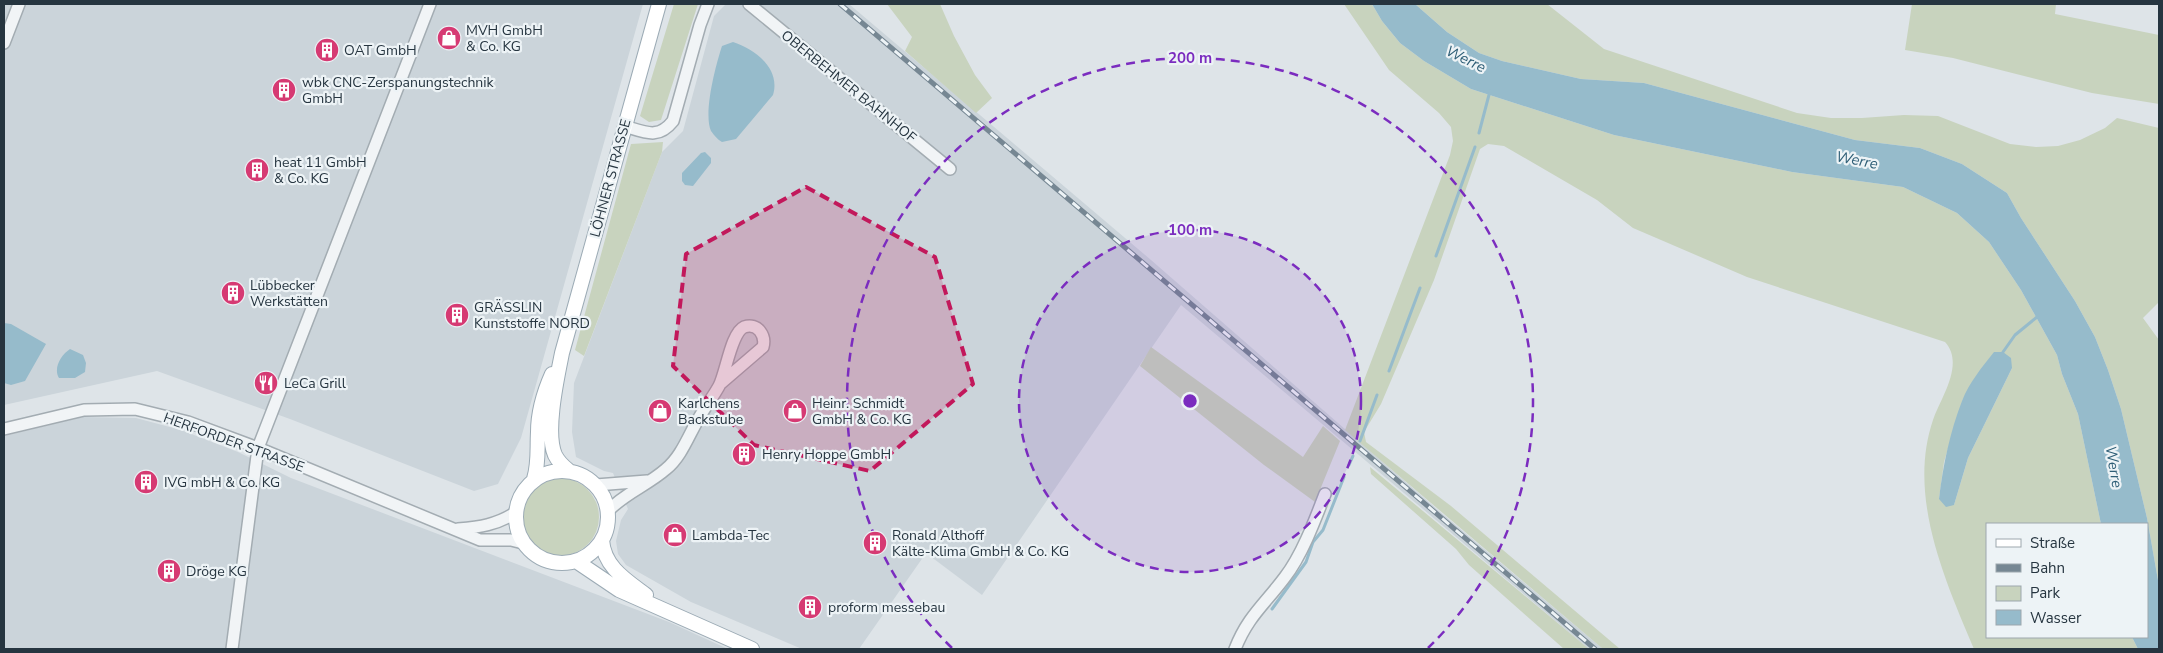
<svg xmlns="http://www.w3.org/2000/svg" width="2163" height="653" font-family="'Nunito Sans',sans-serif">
<rect width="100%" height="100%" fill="#dee4e8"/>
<path fill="#cbd4da" d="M 4,4 L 643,4 L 521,438 L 498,484 L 474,491 L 290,419 L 157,371 L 4,405 Z
M 726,4 L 849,4 L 1151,260 L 1439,511 L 1603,649 L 1589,649 L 1181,305 L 982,595 L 926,553 L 859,649 L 802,649 L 691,602 L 626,565 L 618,554 L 616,541 L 621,520 L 628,509 L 613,473 L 604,471 L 576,457 L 572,432 L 574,383 L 662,152 L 683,131 L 714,16 Z
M 83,417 L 136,418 L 181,430 L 238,452 L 291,478 L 669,622 L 728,649 L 4,649 L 4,436 Z"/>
<path fill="#c8d3be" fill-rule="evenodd" d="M 674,4 L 698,4 L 661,120 L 649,122 L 640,116 Z
M 887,4 L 940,4 L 954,36 L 975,75 L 992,98 L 976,113 L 905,51 L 912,37 Z
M 1344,4 L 1372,4 L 1382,21 L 1400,43 L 1424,61 L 1471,89 L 1614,135 L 1792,172 L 1903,187 L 1957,213 L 1989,242 L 2021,290 L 2057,355 L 2062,374 L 2078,414 L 2101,524 L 1987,524 L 1987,637 L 2132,637 L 2138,649 L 1974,649 C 1945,580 1907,496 1933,420 C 1941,397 1965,364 1945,342 L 1747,277 L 1661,240 L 1633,228 L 1597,200 L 1504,146 L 1488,144 L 1480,149 L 1434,280 L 1381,404 L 1364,432 L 1366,442 L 1451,506 L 1620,649 L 1603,649 L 1345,430 L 1450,155 L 1453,141 L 1451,127 L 1439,113 L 1389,70 ZM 2012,368 L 1968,458 L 1954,505 L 1939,499 L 1944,462 L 1963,399 Z
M 1415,4 L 1547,4 L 1604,49 L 1797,113 L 1831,118 L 1862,118 L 1904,115 L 1938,116 L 2010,144 L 2036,147 L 2058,146 L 2080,140 L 2105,128 L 2117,118 L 2159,128 L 2159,302 L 2143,318 L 2159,340 L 2159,586 L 2147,518 L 2121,409 L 2108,370 L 2095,337 L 2075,301 L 2021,218 L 2007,193 L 1962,164 L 1920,148 L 1855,140 L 1644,83 L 1581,79 L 1502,61 L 1479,53 L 1447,32 Z
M 1912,4 L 2056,4 L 2055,14 L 2159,35 L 2159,104 L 2092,93 L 1953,58 L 1905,50 Z
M 663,142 L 662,152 L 584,356 L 575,350 L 631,144 Z
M 1151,347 L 1303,457 L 1323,426 L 1340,441 L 1315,502 L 1264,465 L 1140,366 Z
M 1370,467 L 1589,649 L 1564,649 L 1469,565 L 1456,549 L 1371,474 Z
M521 517a39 39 0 1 1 78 0a39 39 0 1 1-78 0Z"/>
<path fill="#96bbcb" d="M 1372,4 L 1415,4 L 1447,32 L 1479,53 L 1502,61 L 1581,79 L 1644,83 L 1855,140 L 1920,148 L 1962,164 L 2007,193 L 2021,218 L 2075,301 L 2095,337 L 2108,370 L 2121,409 L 2147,518 L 2159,586 L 2159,649 L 2138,649 L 2132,637 L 2147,637 L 2147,524 L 2101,524 L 2078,414 L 2062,374 L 2057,355 L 2021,290 L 1989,242 L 1957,213 L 1903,187 L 1792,172 L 1614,135 L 1471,89 L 1424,61 L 1400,43 L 1382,21 Z
M 733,42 C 755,49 781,69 773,95 L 736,139 L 722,142 C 718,140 714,135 711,131 C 703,113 716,64 722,46 Z
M 705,152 L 711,158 L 711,163 L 693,186 L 685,185 L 682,181 L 682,173 L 701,153 Z
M 4,323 L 11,324 L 46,344 L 25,381 L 11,385 L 4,383 Z
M 70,349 L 83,355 L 86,363 L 85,372 L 75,378 L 59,378 C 53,368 61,355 70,349 Z
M 1994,352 L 2003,352 L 2011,358 L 2012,368 L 1968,458 L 1954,505 L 1946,507 L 1939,499 C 1943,465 1950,432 1962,401 C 1969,383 1982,367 1994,352 Z"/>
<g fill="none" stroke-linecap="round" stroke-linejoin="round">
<path stroke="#96bbcb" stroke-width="3" d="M 1479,133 L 1490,91
M 1436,256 L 1475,147
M 2003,352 L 2015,335 L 2037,317
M 1389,371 L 1420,288
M 1360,441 L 1377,395
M 1349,465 L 1353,456
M 1272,609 L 1306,562 L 1313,542 L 1323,530 L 1344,477"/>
<g stroke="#a3acb2" stroke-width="14">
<path id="minor" d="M 749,4 L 950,169
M 4,43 L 19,4
M 624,126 C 645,132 658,140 673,121 L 700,25 L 708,4
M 4,429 L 84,410 L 135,409 L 188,422 L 258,448 L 480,540 L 511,540 L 523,543
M 596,485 L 647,481
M 608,511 C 625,493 648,485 666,469 C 682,456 689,434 699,418 C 705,407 713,397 719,386 C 726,373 731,333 744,327 C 758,322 766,336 763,347 L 720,384
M 458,529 C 480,527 496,525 515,513
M 232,649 L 258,448 L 430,4
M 1235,649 C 1248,616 1265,604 1285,577 C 1302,555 1315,520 1325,494"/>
</g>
<g stroke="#9cabb5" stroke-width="16">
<path id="major" d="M 568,470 C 563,466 558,461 555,455 C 545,432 557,378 562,353 L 659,4
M516 517a46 46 0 1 1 92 0a46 46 0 1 1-92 0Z
M 534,479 C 539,463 537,449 538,432 C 538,411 544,392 552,374
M 602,540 C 604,567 626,580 646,595
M 576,561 L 619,590 L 752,649"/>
</g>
<use href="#minor" stroke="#f1f4f6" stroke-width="11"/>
<use href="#major" stroke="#fff" stroke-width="14"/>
<g stroke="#768793" stroke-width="5">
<path id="rail" d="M 840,4 L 1595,649"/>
</g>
<use href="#rail" stroke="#edf3f6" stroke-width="3" stroke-dasharray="9" stroke-linecap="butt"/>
</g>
<path fill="#c2185b" fill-opacity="0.2" stroke="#c2185b" stroke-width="4" stroke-dasharray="10 6" stroke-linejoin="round" d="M 806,187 L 935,257 L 973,384 L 870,471 L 754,445 L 673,366 L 686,254 Z"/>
<circle cx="1190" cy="401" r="171" fill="#7b2cbf" fill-opacity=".12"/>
<g fill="none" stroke="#7b2cbf" stroke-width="2.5" stroke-dasharray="9 6">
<circle cx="1190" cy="401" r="171"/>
<path d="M952 648A343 343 0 1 1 1428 648"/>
</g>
<defs>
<g id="shop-disc" transform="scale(1.25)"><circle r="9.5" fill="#d63a73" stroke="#edf3f6"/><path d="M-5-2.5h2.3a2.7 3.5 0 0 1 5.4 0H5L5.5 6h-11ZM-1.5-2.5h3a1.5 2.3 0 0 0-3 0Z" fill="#fff"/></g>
<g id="building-disc" transform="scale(1.25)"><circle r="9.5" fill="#d63a73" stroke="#edf3f6"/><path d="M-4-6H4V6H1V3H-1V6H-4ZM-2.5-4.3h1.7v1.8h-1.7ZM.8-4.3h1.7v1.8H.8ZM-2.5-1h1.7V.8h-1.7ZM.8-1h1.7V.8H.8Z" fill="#fff"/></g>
<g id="restaurant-disc" transform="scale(1.25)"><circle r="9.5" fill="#d63a73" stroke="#edf3f6"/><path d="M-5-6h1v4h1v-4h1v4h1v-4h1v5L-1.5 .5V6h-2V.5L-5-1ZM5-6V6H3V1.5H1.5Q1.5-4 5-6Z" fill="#fff"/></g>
</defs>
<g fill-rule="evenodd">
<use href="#shop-disc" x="449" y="38"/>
<use href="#building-disc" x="327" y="50"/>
<use href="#building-disc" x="284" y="90"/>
<use href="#building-disc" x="257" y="170"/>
<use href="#building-disc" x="233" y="293"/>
<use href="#building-disc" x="457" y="315"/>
<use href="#restaurant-disc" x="266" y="383"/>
<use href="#shop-disc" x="660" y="411"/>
<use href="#shop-disc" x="795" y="411"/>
<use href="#building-disc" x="744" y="454"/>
<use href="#building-disc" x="146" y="482"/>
<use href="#shop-disc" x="675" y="535"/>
<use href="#building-disc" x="875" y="543"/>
<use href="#building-disc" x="169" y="571"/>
<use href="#building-disc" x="810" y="607"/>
</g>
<g text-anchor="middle" stroke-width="4.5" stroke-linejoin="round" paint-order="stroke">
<g font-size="14" fill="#263540" stroke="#edf3f6" text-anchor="start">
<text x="466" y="35">MVH GmbH<tspan x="466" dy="16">&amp; Co. KG</tspan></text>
<text x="344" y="55">OAT GmbH</text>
<text x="302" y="87">wbk CNC-Zerspanungstechnik<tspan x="302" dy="16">GmbH</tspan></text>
<text x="274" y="167">heat 11 GmbH<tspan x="274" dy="16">&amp; Co. KG</tspan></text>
<text x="250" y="290">Lübbecker<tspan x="250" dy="16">Werkstätten</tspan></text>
<text x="474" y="312">GRÄSSLIN<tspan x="474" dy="16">Kunststoffe NORD</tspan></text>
<text x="284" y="388">LeCa Grill</text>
<text x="678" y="408">Karlchens<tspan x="678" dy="16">Backstube</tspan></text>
<text x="812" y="408">Heinr. Schmidt<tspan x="812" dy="16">GmbH &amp; Co. KG</tspan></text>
<text x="762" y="459">Henry Hoppe GmbH</text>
<text x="164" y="487">IVG mbH &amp; Co. KG</text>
<text x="692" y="540">Lambda-Tec</text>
<text x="892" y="540">Ronald Althoff<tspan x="892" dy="16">Kälte-Klima GmbH &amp; Co. KG</tspan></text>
<text x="186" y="576">Dröge KG</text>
<text x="828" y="612">proform messebau</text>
</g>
<g font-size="14" fill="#263540" stroke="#edf3f6">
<text transform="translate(849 86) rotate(39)" y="5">OBERBEHMER BAHNHOF</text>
<text transform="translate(610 178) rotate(-75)" y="5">LÖHNER STRASSE</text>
<text transform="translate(234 442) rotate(20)" y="5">HERFORDER STRASSE</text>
</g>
<g font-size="15" font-style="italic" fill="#2e5e76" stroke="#edf3f6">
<text transform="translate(1466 59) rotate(26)" y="5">Werre</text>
<text transform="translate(1857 160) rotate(11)" y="5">Werre</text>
<text transform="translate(2114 467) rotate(80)" y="5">Werre</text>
</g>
</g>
<circle cx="1190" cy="401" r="8" fill="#7b2cbf" stroke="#edf3f6" stroke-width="2.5"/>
<g font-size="15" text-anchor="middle" font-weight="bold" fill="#7b2cbf" stroke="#edf3f6" stroke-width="4.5" stroke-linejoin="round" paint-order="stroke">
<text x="1190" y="63">200 m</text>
<text x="1190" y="235">100 m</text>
</g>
<rect width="2163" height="653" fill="none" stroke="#263540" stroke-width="10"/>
<rect x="1986" y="523" width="162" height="115" fill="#edf3f6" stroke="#9da7ad"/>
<rect x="1996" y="539" width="25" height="8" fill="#ffffff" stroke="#9da7ad"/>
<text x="2030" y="548" font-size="15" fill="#263540">Straße</text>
<rect x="1996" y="564" width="25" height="8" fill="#768793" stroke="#9da7ad"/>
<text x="2030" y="573" font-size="15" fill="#263540">Bahn</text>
<rect x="1996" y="586" width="25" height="15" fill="#c8d3be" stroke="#9da7ad"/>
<text x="2030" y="598" font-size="15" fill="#263540">Park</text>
<rect x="1996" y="610" width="25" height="15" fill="#96bbcb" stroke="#9da7ad"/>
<text x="2030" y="623" font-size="15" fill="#263540">Wasser</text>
</svg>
